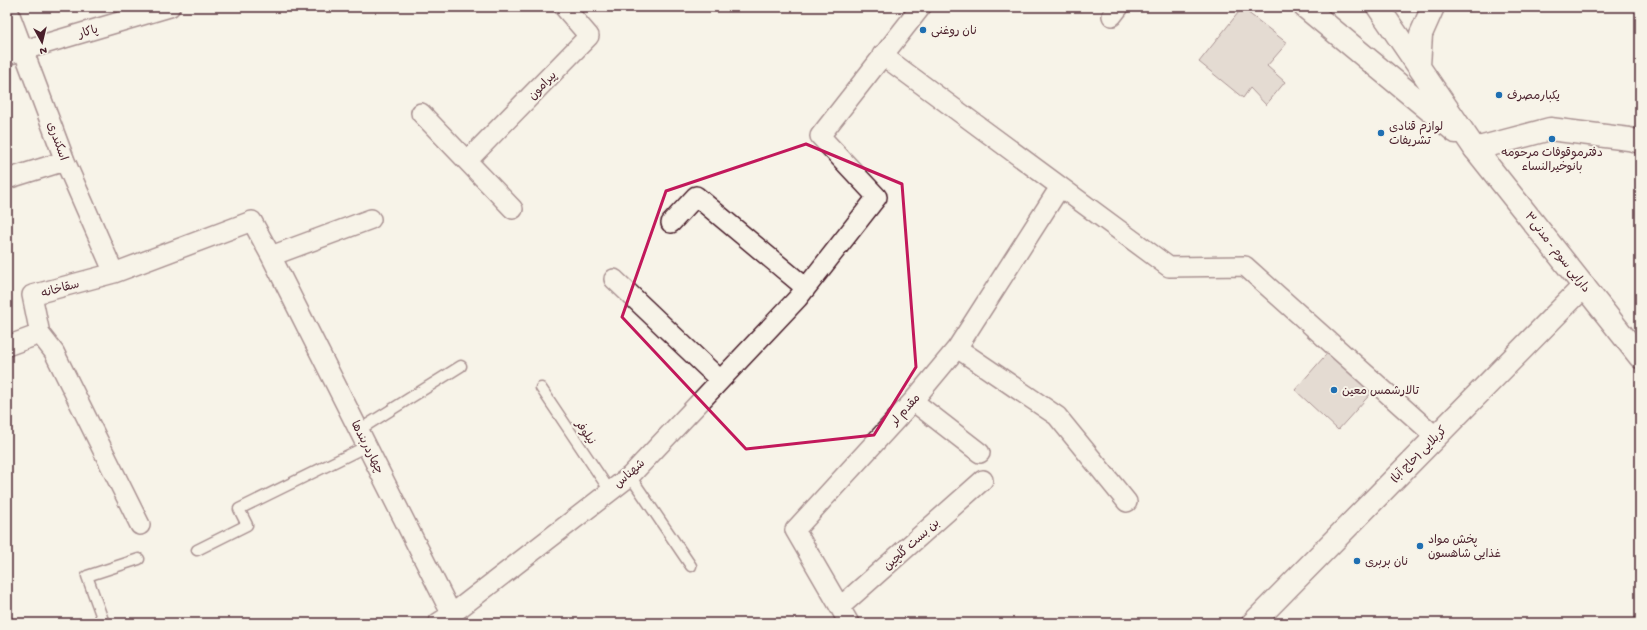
<svg xmlns="http://www.w3.org/2000/svg" width="1647" height="630" font-family="'Gochi Hand','Playpen Sans Arabic',sans-serif">
<rect width="100%" height="100%" fill="#f7f3e8"/>
<filter id="ink" filterUnits="userSpaceOnUse"><feTurbulence type="fractalNoise" baseFrequency=".025" numOctaves="2"/><feDisplacementMap in="SourceGraphic" scale="8" xChannelSelector="R" yChannelSelector="G"/><feConvolveMatrix kernelMatrix="1 2 1 2 8 2 1 2 1" color-interpolation-filters="sRGB"/></filter>
<g filter="url(#ink)">
<path fill="#ccbfb9" stroke="#4a1f2b" d="M 1242,8 L 1287,43 L 1267,66 L 1285,82 L 1266,105 L 1250,88 L 1243,98 L 1199,62 Z
M 1330,350 L 1374,390 L 1338,430 L 1295,390 Z"/>
<g fill="none" stroke-linecap="round" stroke-linejoin="round">
<g stroke="#4a1f2b" stroke-width="13">
<path id="lane" d="M 541,388 L 610,491
M 359,430 L 461,366
M 630,476 L 691,566
M 197,550 L 247,525 L 239,509 L 367,446
M 104,623 L 87,576 L 139,559"/>
</g>
<g stroke="#4a1f2b" stroke-width="22">
<path id="street" d="M 7,7 L 65,161 L 114,273
M 1112,16 L 1119,7
M 7,55 L 170,7
M 882,55 L 1169,267 L 1245,266 L 1436,437
M 421,113 L 467,161 L 589,36 L 564,7
M 467,161 L 513,209
M 7,179 L 65,161
M 671,223 L 696,196 L 806,288
M 271,256 L 371,219
M 614,279 L 720,380
M 40,334 L 54,352 L 140,525
M 7,346 L 40,334 L 32,295 L 114,273 L 252,221 L 271,256 L 456,623
M 957,348 L 1057,416 L 1127,502
M 913,401 L 980,453
M 840,607 L 983,480
M 438,623 L 452,614 L 630,476 L 798,298 L 877,197 L 820,136 L 921,7
M 849,623 L 795,530 L 913,401 L 957,348 L 1060,187"/>
</g>
<g stroke="#4a1f2b" stroke-width="25">
<path id="secondary" d="M 1475,149 L 1550,129 L 1629,139 L 1640,142
M 1253,623 L 1584,286"/>
</g>
<g stroke="#4a1f2b" stroke-width="25">
<path id="primary" d="M 1305,7 L 1456,132
M 1378,7 L 1475,149 L 1640,357
M 1419,66 L 1421,34 L 1433,7"/>
</g>
<use href="#lane" stroke="#f7f3e8" stroke-width="10"/>
<use href="#street" stroke="#f7f3e8" stroke-width="19"/>
<use href="#secondary" stroke="#f7f3e8" stroke-width="22"/>
<use href="#primary" stroke="#f7f3e8" stroke-width="22"/>
</g>
</g>
<path d="M0 0H1647V630H0ZM 806,144 L 902,184 L 916,367 L 874,435 L 746,449 L 622,317 L 666,191 Z" fill="#f7f3e8" fill-opacity=".55" fill-rule="evenodd"/>
<path fill="none" stroke="#c2185b" stroke-width="3" stroke-linejoin="round" d="M 806,144 L 902,184 L 916,367 L 874,435 L 746,449 L 622,317 L 666,191 Z"/>
<g fill="#1f6fb2" stroke="#f7f3e8" stroke-width="1.5">
<circle cx="923" cy="30" r="4"/>
<circle cx="1499" cy="95" r="4"/>
<circle cx="1381" cy="133" r="4"/>
<circle cx="1552" cy="139" r="4"/>
<circle cx="1334" cy="390" r="4"/>
<circle cx="1420" cy="546" r="4"/>
<circle cx="1357" cy="561" r="4"/>
</g>
<g text-anchor="middle" stroke-width="4" stroke-linejoin="round" paint-order="stroke">
<g font-size="12" fill="#4a1f2b" stroke="#f7f3e8" text-anchor="start">
<text x="931" y="34">نان روغنی</text>
<text x="1507" y="99">یکبارمصرف</text>
<text x="1389" y="130">لوازم قنادی<tspan x="1389" dy="14">تشریفات</tspan></text>
<text x="1552" y="156" text-anchor="middle">دفترموقوفات مرحومه<tspan x="1552" dy="14">بانوخیرالنساء</tspan></text>
<text x="1342" y="394">تالارشمس معین</text>
<text x="1428" y="543">پخش مواد<tspan x="1428" dy="14">غذایی شاهسون</tspan></text>
<text x="1365" y="565">نان بربری</text>
</g>
<g font-size="12" fill="#4a1f2b" stroke="#f7f3e8">
<text transform="translate(88 31) rotate(-16)" y="4">پاکار</text>
<text transform="translate(542 85) rotate(-46)" y="4">پیرامون</text>
<text transform="translate(58 141) rotate(70)" y="4">اسکندری</text>
<text transform="translate(1558 252) rotate(52)" y="4">دارایی سوم - مدنی۳</text>
<text transform="translate(60 288) rotate(-15)" y="4">سقاخانه</text>
<text transform="translate(905 409) rotate(-48)" y="4">مقدم لر</text>
<text transform="translate(586 432) rotate(56)" y="4">نیلوفر</text>
<text transform="translate(368 447) rotate(63)" y="4">چهاردربندها</text>
<text transform="translate(1418 454) rotate(-45)" y="4">کربلایی (حاج آبا)</text>
<text transform="translate(629 473) rotate(-42)" y="4">شهناس</text>
<text transform="translate(911 544) rotate(-42)" y="4">بن بست گلچین</text>
</g>
</g>
<rect width="1647" height="630" fill="none" stroke="#f7f3e8" stroke-width="24"/>
<rect x="12" y="12" width="1623" height="606" fill="none" stroke="#4a1f2b" stroke-width="1.5" filter="url(#ink)"/>
<g transform="translate(42 42) rotate(172)" stroke="#f7f3e8" stroke-width="3" paint-order="stroke">
<path d="M0-3L7 15L0 10L-7 15Z" fill="#4a1f2b"/>
<text y="-6" font-size="11" font-weight="bold" text-anchor="middle" fill="#4a1f2b">N</text>
</g>
</svg>
